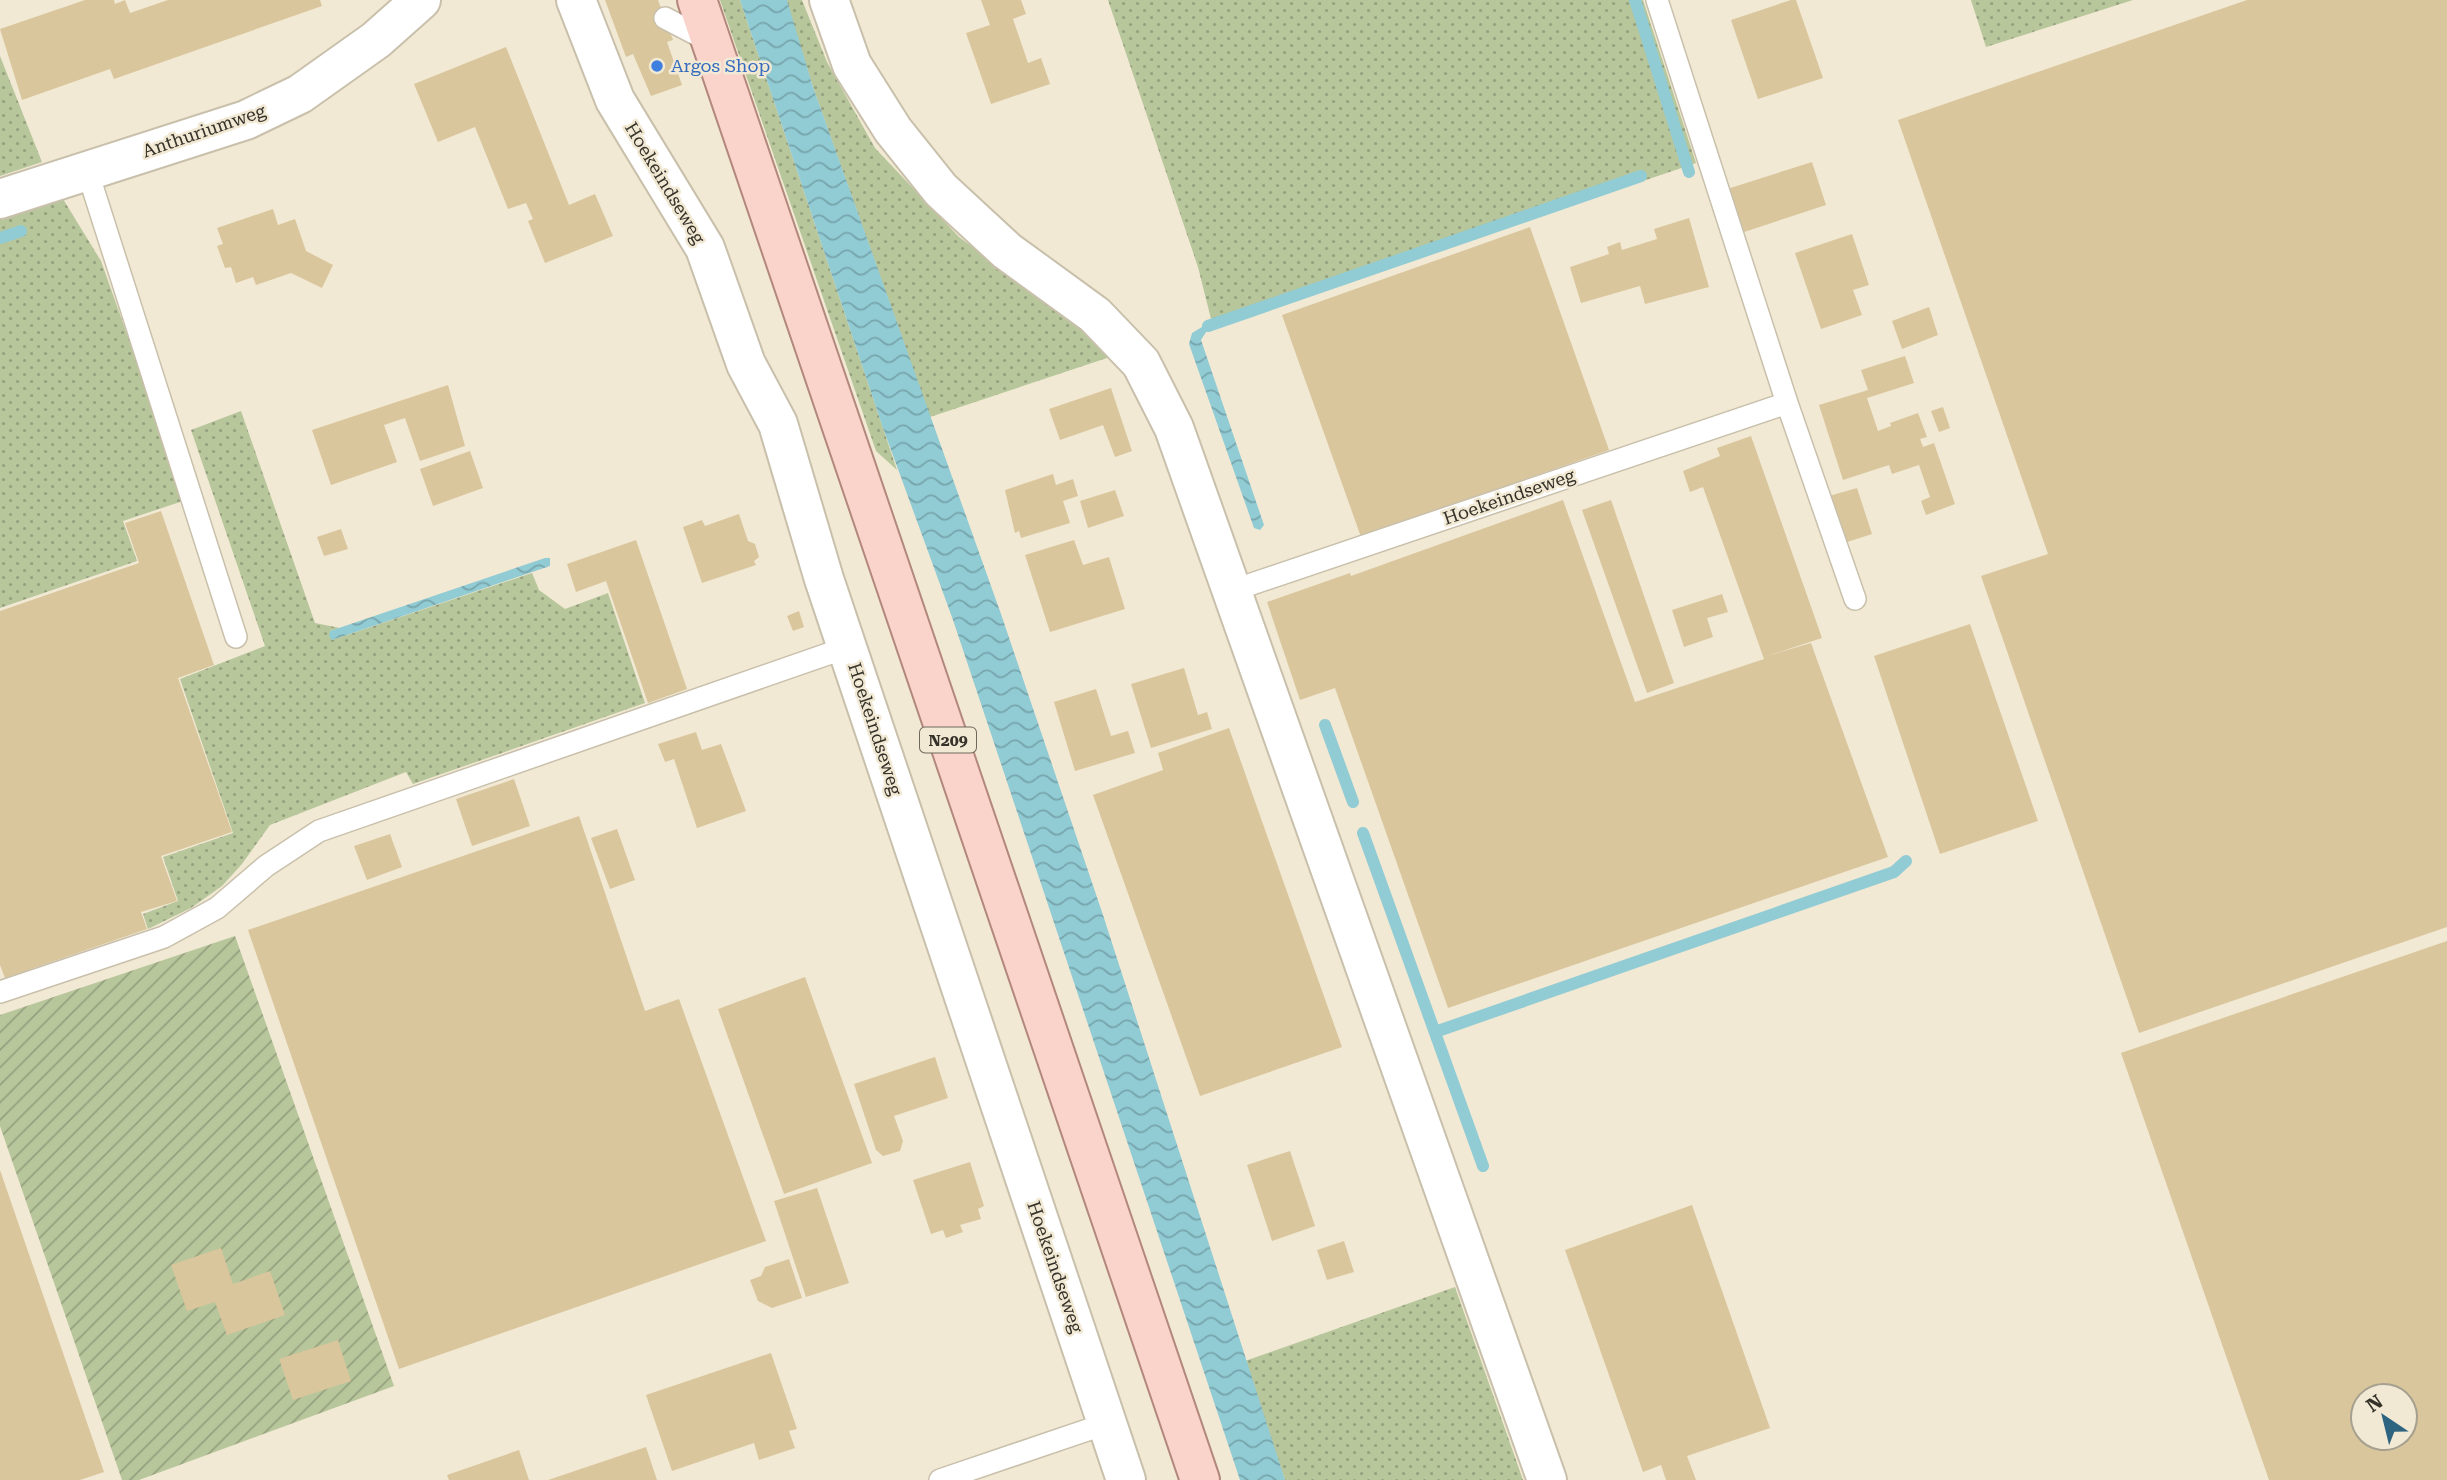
<svg xmlns="http://www.w3.org/2000/svg" width="2447" height="1480" font-family="'Roboto Serif',serif">
<defs>
<pattern id="grass-dots" width="8" height="8" patternUnits="userSpaceOnUse" patternTransform="scale(1.75)"><rect width="8" height="8" fill="#b7c69b"/><path d="M2 2h.1M6 6h.1" fill="none" stroke="#96a17f" stroke-width="1.8" stroke-linecap="round"/></pattern>
<pattern id="garden-furrows" width="10" height="10" patternUnits="userSpaceOnUse" patternTransform="scale(1.75)"><rect width="10" height="10" fill="#b7c69b"/><path d="M-1 1l2-2M0 10L10 0M9 11l2-2" fill="none" stroke="#96a17f"/></pattern>
<pattern id="water-waves" width="16" height="10" patternUnits="userSpaceOnUse" patternTransform="scale(1.75)"><rect width="16" height="10" fill="#91cbd4"/><path d="M0 5q4-4 8 0t8 0" fill="none" stroke="#77a5ac"/></pattern>
</defs>
<rect width="100%" height="100%" fill="#f2e9d4"/>
<path fill="url(#grass-dots)" d="M 720,0 L 740,0 L 897,470 L 876,451 Z
M 786,0 L 802,0 L 827,62 L 875,148 L 959,237 L 1084,330 L 1110,357 L 930,417 L 813,87 Z
M 1108,0 L 1643,0 L 1696,163 L 1213,327 L 1198,267 Z
M 1971,0 L 2133,0 L 1986,47 Z
M 0,56 L 42,162 L 0,176 Z
M 52,197 L 63,199 L 101,261 L 186,500 L 123,521 L 137,561 L 0,608 L 0,214 Z
M 241,411 L 315,623 L 340,628 L 330,631 L 332,640 L 532,573 L 539,590 L 565,609 L 608,593 L 645,703 L 413,784 L 406,772 L 270,825 L 242,864 L 222,886 L 191,908 L 148,929 L 143,914 L 178,901 L 163,857 L 233,833 L 180,679 L 265,646 L 191,430 Z
M 1455,1287 L 1523,1480 L 1285,1480 L 1245,1361 Z"/>
<path fill="url(#garden-furrows)" d="M 235,936 L 394,1386 L 139,1480 L 122,1480 L 0,1126 L 0,1015 Z"/>
<path fill="url(#water-waves)" d="M 740,0 L 787,0 L 813,87 L 1001,614 L 1103,915 L 1285,1480 L 1240,1480 L 953,620 L 883,428 Z
M 1207,324 L 1208,329 L 1201,340 L 1264,525 L 1260,530 L 1254,528 L 1189,344 L 1192,333 Z
M 545,558 L 550,558 L 550,566 L 332,640 L 329,636 L 330,631 Z"/>
<g fill="none" stroke-linecap="round" stroke-linejoin="round">
<path stroke="#91cbd4" stroke-width="12" d="M 1635,0 L 1689,172
M 0,238 L 21,231
M 1208,326 L 1641,176
M 1325,725 L 1353,802
M 1363,833 L 1483,1166
M 1435,1032 L 1894,872 L 1906,861"/>
</g>
<path fill="#d9c69c" fill-rule="evenodd" d="M 85,0 L 114,0 L 115,4 L 125,0 L 130,13 L 168,0 L 320,0 L 322,6 L 114,79 L 110,69 L 22,100 L 0,29 Z
M 605,0 L 658,0 L 673,40 L 667,42 L 682,85 L 651,96 L 633,54 L 626,57 Z
M 981,0 L 1021,0 L 1026,14 L 1013,19 L 1028,63 L 1041,58 L 1050,84 L 991,104 L 966,33 L 990,25 Z
M 1791,0 L 1796,0 L 1823,78 L 1758,99 L 1731,20 Z
M 2247,0 L 2447,0 L 2447,927 L 2139,1033 L 1981,576 L 2048,554 L 1898,120 Z
M 506,47 L 569,205 L 595,194 L 613,236 L 545,263 L 528,221 L 533,219 L 526,203 L 508,209 L 475,127 L 438,142 L 414,84 Z
M 1812,162 L 1826,205 L 1738,234 L 1724,190 Z
M 273,209 L 278,225 L 295,219 L 306,251 L 333,265 L 322,288 L 291,273 L 256,285 L 253,277 L 236,283 L 231,267 L 225,268 L 217,246 L 223,244 L 217,228 Z
M 1689,218 L 1709,287 L 1645,304 L 1640,286 L 1581,303 L 1570,267 L 1609,254 L 1607,247 L 1620,242 L 1622,250 L 1657,239 L 1654,229 Z
M 1530,227 L 1609,450 L 1361,537 L 1282,315 Z
M 1852,234 L 1869,285 L 1853,290 L 1862,315 L 1821,329 L 1795,253 Z
M 1929,307 L 1938,335 L 1902,349 L 1892,321 Z
M 1905,356 L 1914,383 L 1867,398 L 1878,431 L 1891,426 L 1890,423 L 1918,413 L 1927,437 L 1920,439 L 1923,447 L 1934,443 L 1955,504 L 1926,515 L 1921,501 L 1930,497 L 1919,465 L 1892,474 L 1889,465 L 1843,480 L 1819,405 L 1868,390 L 1861,370 Z
M 448,385 L 465,446 L 420,461 L 405,418 L 384,425 L 397,462 L 331,485 L 312,430 Z
M 1111,388 L 1132,451 L 1115,457 L 1103,425 L 1060,440 L 1049,409 Z
M 1943,407 L 1950,428 L 1939,432 L 1931,411 Z
M 1751,436 L 1822,638 L 1767,656 L 1811,643 L 1888,857 L 1448,1008 L 1335,688 L 1300,700 L 1267,602 L 1350,573 L 1351,576 L 1563,500 L 1635,702 L 1764,659 L 1703,487 L 1690,492 L 1683,471 L 1720,456 L 1717,448 Z
M 470,451 L 483,488 L 433,506 L 420,469 Z
M 1053,474 L 1056,485 L 1073,479 L 1078,496 L 1063,501 L 1070,523 L 1021,538 L 1019,531 L 1015,533 L 1005,490 Z
M 1857,488 L 1872,534 L 1844,543 L 1829,496 Z
M 1115,490 L 1124,516 L 1088,528 L 1080,501 Z
M 1611,500 L 1674,683 L 1647,693 L 1582,510 Z
M 161,511 L 214,665 L 178,678 L 232,832 L 161,856 L 177,901 L 141,912 L 147,929 L 5,978 L 0,965 L 0,611 L 139,563 L 125,523 Z
M 739,514 L 748,541 L 755,544 L 759,557 L 754,561 L 756,565 L 702,583 L 683,527 L 702,520 L 705,526 Z
M 341,529 L 348,549 L 324,556 L 317,537 Z
M 636,540 L 687,689 L 648,703 L 606,581 L 576,592 L 567,564 Z
M 1074,540 L 1083,565 L 1109,557 L 1125,609 L 1050,632 L 1025,555 Z
M 1722,594 L 1728,612 L 1707,618 L 1713,637 L 1684,647 L 1672,610 Z
M 799,611 L 804,627 L 793,631 L 787,616 Z
M 1970,624 L 2038,821 L 1940,854 L 1874,656 Z
M 1184,668 L 1198,715 L 1207,712 L 1212,729 L 1151,748 L 1131,684 Z
M 1096,689 L 1111,736 L 1128,731 L 1135,753 L 1075,771 L 1054,702 Z
M 1229,728 L 1342,1047 L 1200,1096 L 1093,795 L 1163,770 L 1158,753 Z
M 696,732 L 702,750 L 721,744 L 746,811 L 697,828 L 674,759 L 665,762 L 658,744 Z
M 514,779 L 530,826 L 472,846 L 456,799 Z
M 579,816 L 645,1011 L 679,999 L 766,1241 L 399,1369 L 248,930 Z
M 617,829 L 635,880 L 610,889 L 591,838 Z
M 390,834 L 402,867 L 367,880 L 354,846 Z
M 2447,941 L 2447,1480 L 2269,1480 L 2121,1053 ZM 2363,1396 L 2405,1396 L 2405,1438 L 2363,1438 Z
M 805,977 L 872,1163 L 784,1194 L 718,1009 Z
M 935,1057 L 948,1098 L 894,1116 L 903,1141 L 900,1151 L 883,1156 L 876,1150 L 854,1084 Z
M 1290,1151 L 1315,1226 L 1272,1241 L 1247,1165 Z
M 970,1162 L 984,1206 L 978,1209 L 981,1219 L 960,1225 L 963,1232 L 946,1238 L 943,1230 L 931,1234 L 913,1180 Z
M 0,1170 L 104,1472 L 80,1480 L 0,1480 Z
M 817,1188 L 849,1283 L 806,1297 L 774,1201 Z
M 1692,1205 L 1770,1428 L 1687,1456 L 1696,1480 L 1666,1480 L 1661,1465 L 1643,1472 L 1565,1250 Z
M 1344,1241 L 1354,1272 L 1327,1280 L 1317,1250 Z
M 221,1248 L 233,1284 L 270,1271 L 285,1315 L 227,1335 L 215,1302 L 187,1311 L 171,1265 Z
M 789,1259 L 802,1298 L 772,1308 L 758,1301 L 750,1280 L 761,1276 L 765,1267 Z
M 338,1340 L 351,1381 L 293,1400 L 279,1359 Z
M 771,1353 L 797,1429 L 789,1431 L 795,1448 L 759,1460 L 754,1443 L 672,1471 L 646,1395 Z
M 646,1447 L 657,1480 L 548,1480 Z
M 519,1450 L 529,1480 L 449,1480 L 447,1475 Z"/>
<g fill="none" stroke-linecap="round" stroke-linejoin="round">
<g stroke="#c9c0ac" stroke-width="24">
<path id="service" d="M 1657,0 L 1787,403 L 1855,599
M 665,18 L 711,42
M 87,170 L 236,637
M 1231,591 L 1787,403
M 0,992 L 164,937 L 217,908 L 266,866 L 319,831 L 848,647
M 940,1480 L 1108,1423"/>
</g>
<g stroke="#c9c0ac" stroke-width="42">
<path id="minor" d="M 576,0 L 615,100 L 705,248 L 746,364 L 778,424 L 824,579 L 1126,1480
M 829,0 L 852,65 L 893,130 L 941,190 L 1007,251 L 1095,315 L 1141,363 L 1174,428 L 1547,1480
M 0,199 L 246,120 L 300,94 L 376,40 L 421,0"/>
</g>
<g stroke="#b3887c" stroke-width="42">
<path id="primary" d="M 697,0 L 1200,1480"/>
</g>
<use href="#service" stroke="#fff" stroke-width="21"/>
<use href="#minor" stroke="#fff" stroke-width="38"/>
<use href="#primary" stroke="#fad3cb" stroke-width="38"/>
</g>
<circle fill="#3f7fe0" stroke="#f2e9d4" stroke-width="2.5" cx="657" cy="66" r="7"/>
<g text-anchor="middle" stroke-width="5" stroke-linejoin="round" paint-order="stroke">
<rect fill="#f2e9d4" stroke="#6e695d" stroke-width="2" x="920" y="727.5" width="56" height="25" rx="5"/>
<g font-size="16" font-weight="bold" fill="#35322a">
<text x="948" y="746">N209</text>
</g>
<g font-size="18" fill="#366cbe" stroke="#f2e9d4" text-anchor="start">
<text x="671" y="72">Argos Shop</text>
</g>
<g font-size="18" fill="#35322a" stroke="#f2e9d4">
<text transform="translate(204 131) rotate(-19)" y="6">Anthuriumweg</text>
<text transform="translate(665 183) rotate(59)" y="6">Hoekeindseweg</text>
<text transform="translate(1509 497) rotate(-19)" y="6">Hoekeindseweg</text>
<text transform="translate(875 729) rotate(72)" y="6">Hoekeindseweg</text>
<text transform="translate(1055 1267) rotate(71)" y="6">Hoekeindseweg</text>
</g>
</g>
<g transform="translate(2384 1417) rotate(325)"><circle r="33" fill="#f2e9d4" stroke="#a6a090" stroke-width="2"/>
<path d="M0-5L12 26L0 18L-12 26Z" fill="#2f6480"/>
<text y="-10" font-size="19" font-weight="bold" text-anchor="middle" fill="#35322a">N</text>
</g>
</svg>
